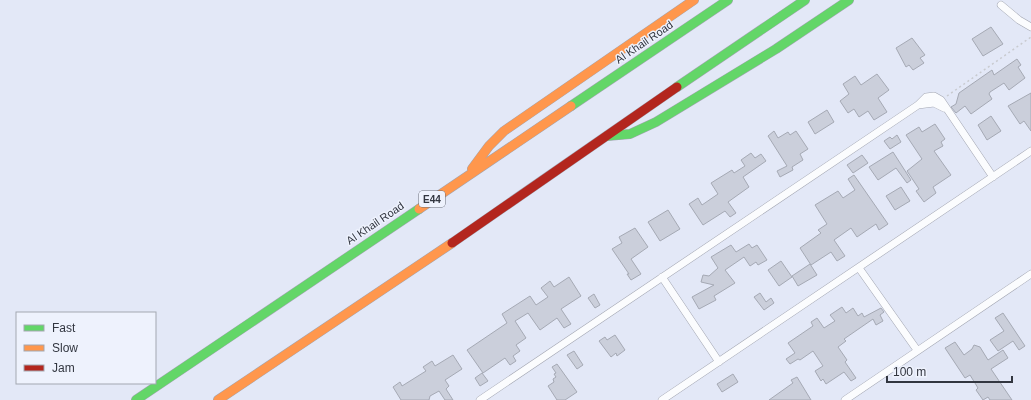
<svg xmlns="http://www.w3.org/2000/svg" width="1031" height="400" font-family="Arial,sans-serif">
<rect width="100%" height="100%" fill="#e3e8f7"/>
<path fill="#cbcfdb" stroke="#a5a9b4" d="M 991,27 L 1003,44 L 983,56 L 972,39 Z
M 912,38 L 925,55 L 920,58 L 924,63 L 913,70 L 909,65 L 906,67 L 896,48 Z
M 1017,59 L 1021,65 L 1018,67 L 1025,78 L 1009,90 L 1004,83 L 990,92 L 989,94 L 992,99 L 971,114 L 965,106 L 956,113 L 951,107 L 956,104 L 959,93 L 992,70 L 994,75 Z
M 877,74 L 889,90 L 878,98 L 887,112 L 874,120 L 868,111 L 859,117 L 854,109 L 848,113 L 840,101 L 849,94 L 843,84 L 855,76 L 861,85 Z
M 1031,93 L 1031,131 L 1024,121 L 1020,124 L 1008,106 Z
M 827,110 L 834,122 L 815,134 L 808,122 Z
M 991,116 L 1001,131 L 987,140 L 978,125 Z
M 935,124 L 945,139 L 941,142 L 943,146 L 934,151 L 951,175 L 933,187 L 936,193 L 924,202 L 916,191 L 919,189 L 907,171 L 922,159 L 906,135 L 919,127 L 922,132 Z
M 774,131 L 778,138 L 788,132 L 790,135 L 796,131 L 808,149 L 800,154 L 803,160 L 792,167 L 793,170 L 780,177 L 777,171 L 787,166 L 768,136 Z
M 897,135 L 901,142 L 890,149 L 884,141 L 890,137 L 892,139 Z
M 893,152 L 911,180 L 907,183 L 896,168 L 878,180 L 869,167 Z
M 751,153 L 755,158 L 761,154 L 766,161 L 743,177 L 749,187 L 728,202 L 736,213 L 730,217 L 725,211 L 703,225 L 689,204 L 698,198 L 702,205 L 718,194 L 711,183 L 732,170 L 734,173 L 745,166 L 741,160 Z
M 862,155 L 868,163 L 853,173 L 847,165 Z
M 854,175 L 888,224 L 879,230 L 876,224 L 857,237 L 851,228 L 834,240 L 845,256 L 837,261 L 831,252 L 811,265 L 800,248 L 821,233 L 818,230 L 827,224 L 815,205 L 838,191 L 843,198 L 855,190 L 848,179 Z
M 901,187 L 910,201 L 895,210 L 886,196 Z
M 668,210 L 680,229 L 660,241 L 648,222 Z
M 635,228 L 648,247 L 631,259 L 641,274 L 631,280 L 627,274 L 629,274 L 612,249 L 622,243 L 619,237 Z
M 749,244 L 752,248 L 757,245 L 767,260 L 758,265 L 756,262 L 750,266 L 744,257 L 725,270 L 735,283 L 714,296 L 716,300 L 699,309 L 692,297 L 714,285 L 701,282 L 703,275 L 709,276 L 718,268 L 711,257 L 731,245 L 736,252 Z
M 781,261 L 792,277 L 779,286 L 768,270 Z
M 810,264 L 817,275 L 798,286 L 792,276 Z
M 569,277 L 581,296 L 561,309 L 571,324 L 564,328 L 557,318 L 540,330 L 528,313 L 515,321 L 526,338 L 516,345 L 520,351 L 513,356 L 516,361 L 510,365 L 505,358 L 483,373 L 467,350 L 507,323 L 502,314 L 530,296 L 536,305 L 548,297 L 541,288 L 550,281 L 554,287 Z
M 760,293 L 766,302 L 771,298 L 774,303 L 764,310 L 754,297 Z
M 594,294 L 600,305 L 595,308 L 588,298 Z
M 842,307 L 846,313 L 853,308 L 858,316 L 862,313 L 864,317 L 881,308 L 884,312 L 880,315 L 883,321 L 876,325 L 873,319 L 844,339 L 846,341 L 838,347 L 847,360 L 845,362 L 856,378 L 851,381 L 844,372 L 826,384 L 823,379 L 821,381 L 815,371 L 823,366 L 813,351 L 800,360 L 798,359 L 790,364 L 786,359 L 795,353 L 788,343 L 813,326 L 811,322 L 817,318 L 824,328 L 835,321 L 830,315 Z
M 1003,313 L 1025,346 L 1019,350 L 1013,341 L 998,351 L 990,340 L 1004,331 L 995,318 Z
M 615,335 L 625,350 L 617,356 L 616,353 L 611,357 L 599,341 L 605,337 L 607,340 Z
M 955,342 L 964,355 L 972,349 L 974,345 L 980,347 L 988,360 L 1003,350 L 1008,358 L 991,369 L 1012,400 L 990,400 L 988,397 L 983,400 L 976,390 L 978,388 L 970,375 L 965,378 L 945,348 Z
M 574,351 L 583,365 L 577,369 L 567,355 Z
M 453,355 L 462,369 L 445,380 L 449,386 L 446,389 L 453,400 L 445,400 L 439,391 L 430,396 L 429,400 L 401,400 L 393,387 L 400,382 L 402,386 L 426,371 L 423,367 L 432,361 L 435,366 Z
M 557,364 L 577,392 L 565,400 L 557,400 L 548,386 L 554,382 L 553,379 L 556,377 L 554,374 L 556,373 L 552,367 Z
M 482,373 L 488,381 L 480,386 L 475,378 Z
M 733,374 L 738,382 L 722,392 L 717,384 Z
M 797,377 L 811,400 L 769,400 L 793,383 L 791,380 Z"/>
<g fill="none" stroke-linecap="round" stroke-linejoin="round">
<g stroke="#a2a5b1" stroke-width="8">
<path id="street" d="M 1001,5 L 1019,20 L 1031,27
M 918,105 L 934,103 L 944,108
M 859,268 L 917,350
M 662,277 L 719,362
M 480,400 L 918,105 L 926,97 L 934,96 L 941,100 L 993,177
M 662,400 L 1031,151
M 845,400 L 1031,274"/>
</g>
<g stroke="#a2a5b1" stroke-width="10">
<path id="fast" d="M 677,87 L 805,0
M 571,106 L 728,0
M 607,136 L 630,134 L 656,122 L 776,49 L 849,0
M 136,400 L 419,209"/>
</g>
<g stroke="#a2a5b1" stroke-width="10">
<path id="slow" d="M 472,169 L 489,146 L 504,131 L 694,0
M 419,209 L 571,106
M 218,400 L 452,243"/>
</g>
<g stroke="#a2a5b1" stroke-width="10">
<path id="jam" d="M 452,243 L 677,87"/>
</g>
<path stroke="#c8cacf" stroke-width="1.5" stroke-dasharray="2 3" stroke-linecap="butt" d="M 947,96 L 1031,37"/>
<use href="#street" stroke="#fbfcfe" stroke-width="7"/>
<use href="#fast" stroke="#63d668" stroke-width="9"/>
<use href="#slow" stroke="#ff974d" stroke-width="9"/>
<use href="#jam" stroke="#b3261e" stroke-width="9"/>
</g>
<g text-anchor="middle" stroke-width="3" stroke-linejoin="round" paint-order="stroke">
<rect fill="#eef2fd" stroke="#6a6e79" stroke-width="1" x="419" y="191" width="26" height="16" rx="3"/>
<g font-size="10" font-weight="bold" fill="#323640">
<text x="432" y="203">E44</text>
</g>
<g font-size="11" fill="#323640" stroke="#eef2fd">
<text transform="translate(644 42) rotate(-34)" y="4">Al Khail Road</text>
<text transform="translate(375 223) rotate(-34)" y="4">Al Khail Road</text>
</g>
</g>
<rect x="16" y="312" width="140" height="72" fill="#eef2fd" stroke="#a3a7b1"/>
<rect x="24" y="325" width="20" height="6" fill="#63d668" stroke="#a3a7b1"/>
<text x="52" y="332" font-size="12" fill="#323640">Fast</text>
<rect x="24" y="345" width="20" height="6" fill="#ff974d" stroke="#a3a7b1"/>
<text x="52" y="352" font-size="12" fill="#323640">Slow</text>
<rect x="24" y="365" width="20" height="6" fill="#b3261e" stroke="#a3a7b1"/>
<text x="52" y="372" font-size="12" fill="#323640">Jam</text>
<path d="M887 376v6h125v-6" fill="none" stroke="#323640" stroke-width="2"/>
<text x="893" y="376" font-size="12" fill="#323640" stroke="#eef2fd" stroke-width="3" paint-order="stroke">100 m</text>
</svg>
